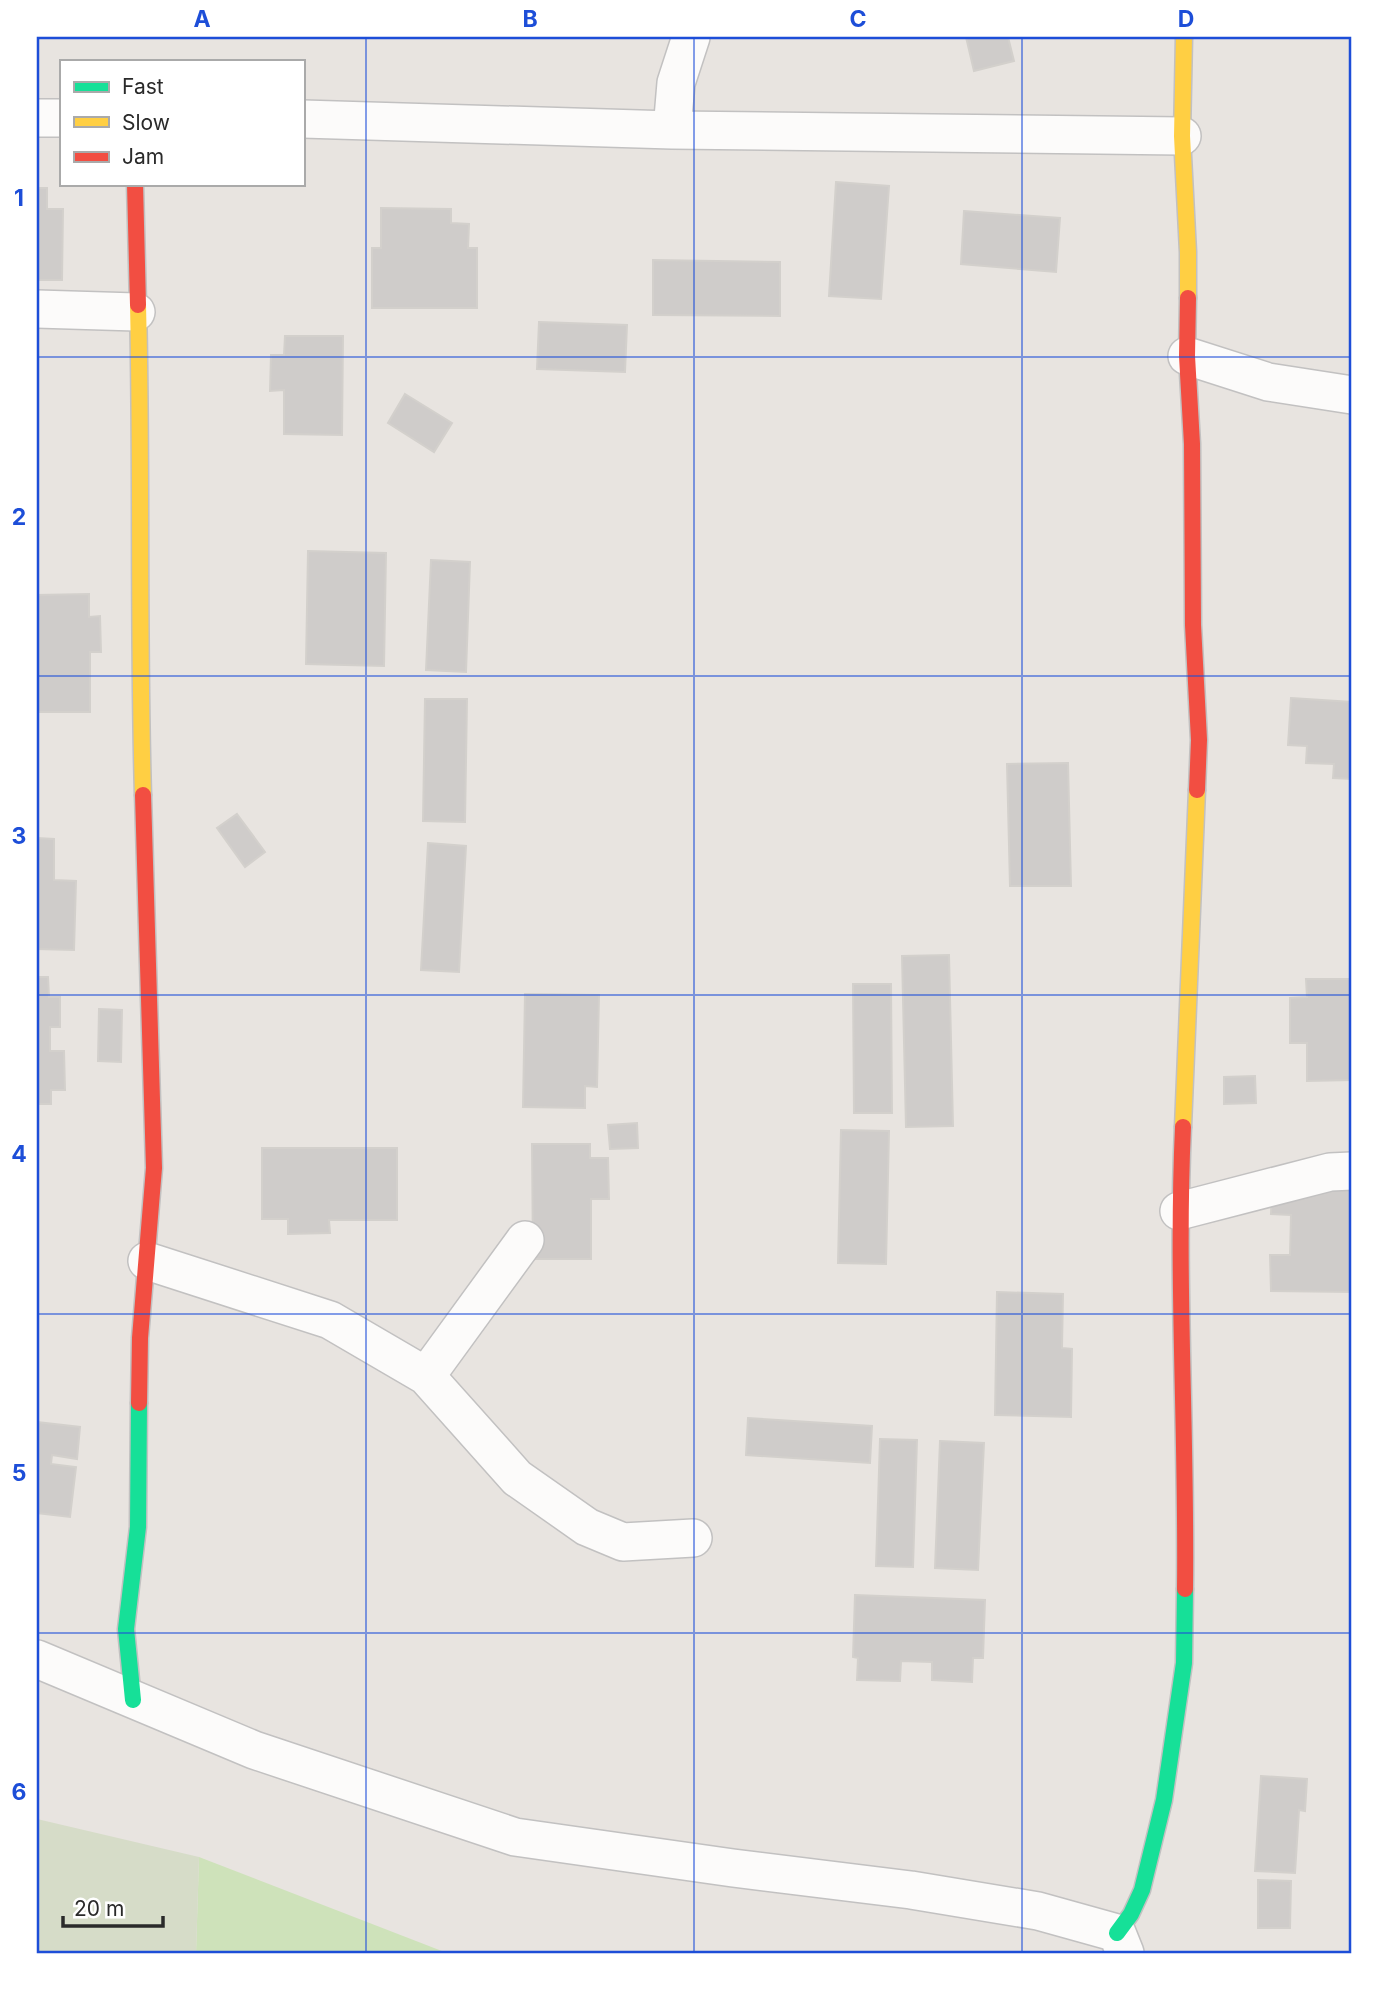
<svg xmlns="http://www.w3.org/2000/svg" width="1389" height="1990" font-family="Inter,sans-serif">
<rect width="100%" height="100%" fill="#e8e4e0"/>
<path fill="#cee2ba" d="M 199,1857 L 447,1953 L 196,1953 Z"/>
<path fill="#d6dcc8" d="M 37,1819 L 199,1857 L 196,1953 L 37,1953 Z"/>
<path fill="#cfccca" stroke="#d3d0cc" stroke-width="2" d="M 966,37 L 1008,37 L 1014,61 L 974,71 Z
M 836,182 L 889,186 L 881,299 L 829,296 Z
M 37,188 L 47,188 L 47,209 L 63,209 L 62,280 L 37,280 Z
M 381,208 L 451,209 L 451,223 L 469,224 L 468,248 L 477,248 L 477,308 L 372,308 L 372,248 L 381,248 Z
M 964,211 L 1060,218 L 1056,272 L 961,264 Z
M 653,260 L 780,262 L 780,316 L 653,315 Z
M 539,322 L 627,325 L 625,372 L 537,369 Z
M 285,336 L 343,336 L 342,435 L 284,434 L 284,390 L 270,391 L 271,355 L 284,355 Z
M 405,394 L 452,423 L 434,452 L 388,423 Z
M 308,551 L 386,553 L 384,666 L 306,664 Z
M 431,560 L 470,562 L 466,672 L 426,670 Z
M 89,594 L 89,617 L 100,616 L 101,652 L 90,652 L 90,712 L 37,712 L 37,595 Z
M 1291,698 L 1352,702 L 1352,779 L 1333,778 L 1334,764 L 1306,763 L 1307,746 L 1288,745 Z
M 425,699 L 467,699 L 465,822 L 423,821 Z
M 1068,763 L 1071,886 L 1010,886 L 1007,764 Z
M 237,814 L 265,852 L 245,867 L 217,828 Z
M 37,838 L 54,839 L 54,880 L 76,881 L 74,950 L 37,949 Z
M 428,843 L 466,846 L 459,972 L 421,970 Z
M 949,955 L 953,1126 L 906,1127 L 902,956 Z
M 37,977 L 48,977 L 49,997 L 60,997 L 60,1027 L 50,1027 L 50,1051 L 64,1051 L 65,1090 L 51,1090 L 51,1104 L 37,1104 Z
M 1306,979 L 1352,979 L 1352,1080 L 1307,1081 L 1307,1043 L 1290,1043 L 1290,998 L 1307,997 Z
M 853,984 L 891,984 L 892,1113 L 854,1113 Z
M 525,994 L 599,995 L 597,1087 L 585,1086 L 585,1108 L 523,1107 Z
M 99,1009 L 122,1010 L 121,1062 L 98,1061 Z
M 1255,1076 L 1256,1103 L 1224,1104 L 1224,1077 Z
M 637,1123 L 638,1148 L 610,1149 L 608,1125 Z
M 841,1130 L 889,1131 L 886,1264 L 838,1263 Z
M 532,1144 L 590,1144 L 590,1158 L 608,1158 L 609,1199 L 591,1199 L 591,1259 L 533,1259 Z
M 262,1148 L 397,1148 L 397,1220 L 329,1220 L 330,1233 L 288,1234 L 288,1219 L 262,1219 Z
M 1272,1188 L 1352,1190 L 1352,1292 L 1271,1291 L 1270,1255 L 1290,1255 L 1291,1215 L 1271,1214 Z
M 997,1292 L 1063,1294 L 1062,1348 L 1072,1349 L 1071,1417 L 995,1415 Z
M 748,1418 L 872,1426 L 870,1463 L 746,1455 Z
M 37,1422 L 80,1427 L 77,1459 L 52,1455 L 51,1464 L 76,1467 L 70,1517 L 37,1513 Z
M 880,1439 L 917,1440 L 913,1567 L 876,1566 Z
M 940,1441 L 984,1443 L 978,1570 L 935,1568 Z
M 855,1595 L 985,1600 L 983,1658 L 973,1658 L 972,1682 L 932,1680 L 932,1662 L 901,1661 L 900,1681 L 857,1680 L 858,1658 L 853,1657 Z
M 1261,1776 L 1307,1779 L 1305,1811 L 1299,1810 L 1295,1873 L 1255,1871 Z
M 1258,1880 L 1291,1881 L 1290,1928 L 1258,1928 Z"/>
<g fill="none" stroke-linecap="round" stroke-linejoin="round">
<g stroke="#c2c1c1" stroke-width="40">
<path id="street" d="M 37,118 L 61,118
M 303,119 L 672,130 L 1182,136
M 672,130 L 676,83 L 691,37
M 37,309 L 136,312
M 1187,356 L 1268,382 L 1352,395
M 1179,1211 L 1330,1172 L 1352,1171
M 147,1261 L 330,1320 L 426,1376 L 517,1478 L 587,1527 L 623,1542 L 693,1538
M 426,1376 L 525,1240
M 37,1659 L 254,1750 L 515,1837 L 733,1868 L 911,1890 L 1038,1911 L 1117,1933 L 1125,1953"/>
</g>
<g stroke="#c2c1c1" stroke-width="19">
<path id="fast" d="M 133,1700 L 126,1629 L 138,1527 L 139,1403
M 1117,1933 L 1131,1914 L 1142,1890 L 1164,1800 L 1184,1663 L 1185,1589"/>
</g>
<g stroke="#c2c1c1" stroke-width="19">
<path id="slow" d="M 1184,37 L 1182,136 L 1188,252 L 1188,298
M 138,305 C 142,468 138,631 143,795
M 1183,1127 L 1197,790"/>
</g>
<g stroke="#c2c1c1" stroke-width="19">
<path id="jam" d="M 135,184 L 138,305
M 1188,298 L 1187,356 L 1192,444 L 1193,625 L 1199,740 L 1197,790
M 1183,1127 C 1176,1281 1187,1435 1185,1589
M 139,1403 L 140,1338 L 154,1168 L 143,795"/>
</g>
<use href="#street" stroke="#fcfbfa" stroke-width="37"/>
<use href="#fast" stroke="#16e098" stroke-width="16"/>
<use href="#slow" stroke="#ffcf43" stroke-width="16"/>
<use href="#jam" stroke="#f24e42" stroke-width="16"/>
</g>
<path fill="none" stroke="#1d4ed8" stroke-width="2" stroke-opacity="0.55" d="M 366,37 L 366,1953M 694,37 L 694,1953M 1022,37 L 1022,1953M 37,357 L 1352,357M 37,676 L 1352,676M 37,995 L 1352,995M 37,1314 L 1352,1314M 37,1633 L 1352,1633"/>
<rect width="1389" height="1990" fill="none" stroke="#ffffff" stroke-width="77"/>
<rect x="60" y="60" width="245" height="126" fill="#ffffff" stroke="#aaaaaa" stroke-width="2"/>
<rect x="74" y="82" width="35" height="10" fill="#16e098" stroke="#aaaaaa" stroke-width="2"/>
<text x="122" y="94" font-size="21" fill="#2a2a2a">Fast</text>
<rect x="74" y="117" width="35" height="10" fill="#ffcf43" stroke="#aaaaaa" stroke-width="2"/>
<text x="122" y="130" font-size="21" fill="#2a2a2a">Slow</text>
<rect x="74" y="152" width="35" height="10" fill="#f24e42" stroke="#aaaaaa" stroke-width="2"/>
<text x="122" y="164" font-size="21" fill="#2a2a2a">Jam</text>
<path d="M63 1916v10h100v-10" fill="none" stroke="#2a2a2a" stroke-width="3.5"/>
<text x="74" y="1916" font-size="21" fill="#2a2a2a" stroke="#ffffff" stroke-width="5" paint-order="stroke">20 m</text>
<rect x="38" y="38" width="1312" height="1914" fill="none" stroke="#1d4ed8" stroke-width="2.5"/>
<g font-size="23" text-anchor="middle" font-weight="bold" fill="#1d4ed8">
<text x="202" y="27">A</text>
<text x="530" y="27">B</text>
<text x="858" y="27">C</text>
<text x="1186" y="27">D</text>
<text x="19" y="206">1</text>
<text x="19" y="525">2</text>
<text x="19" y="844">3</text>
<text x="19" y="1162">4</text>
<text x="19" y="1481">5</text>
<text x="19" y="1800">6</text>
</g>
</svg>
